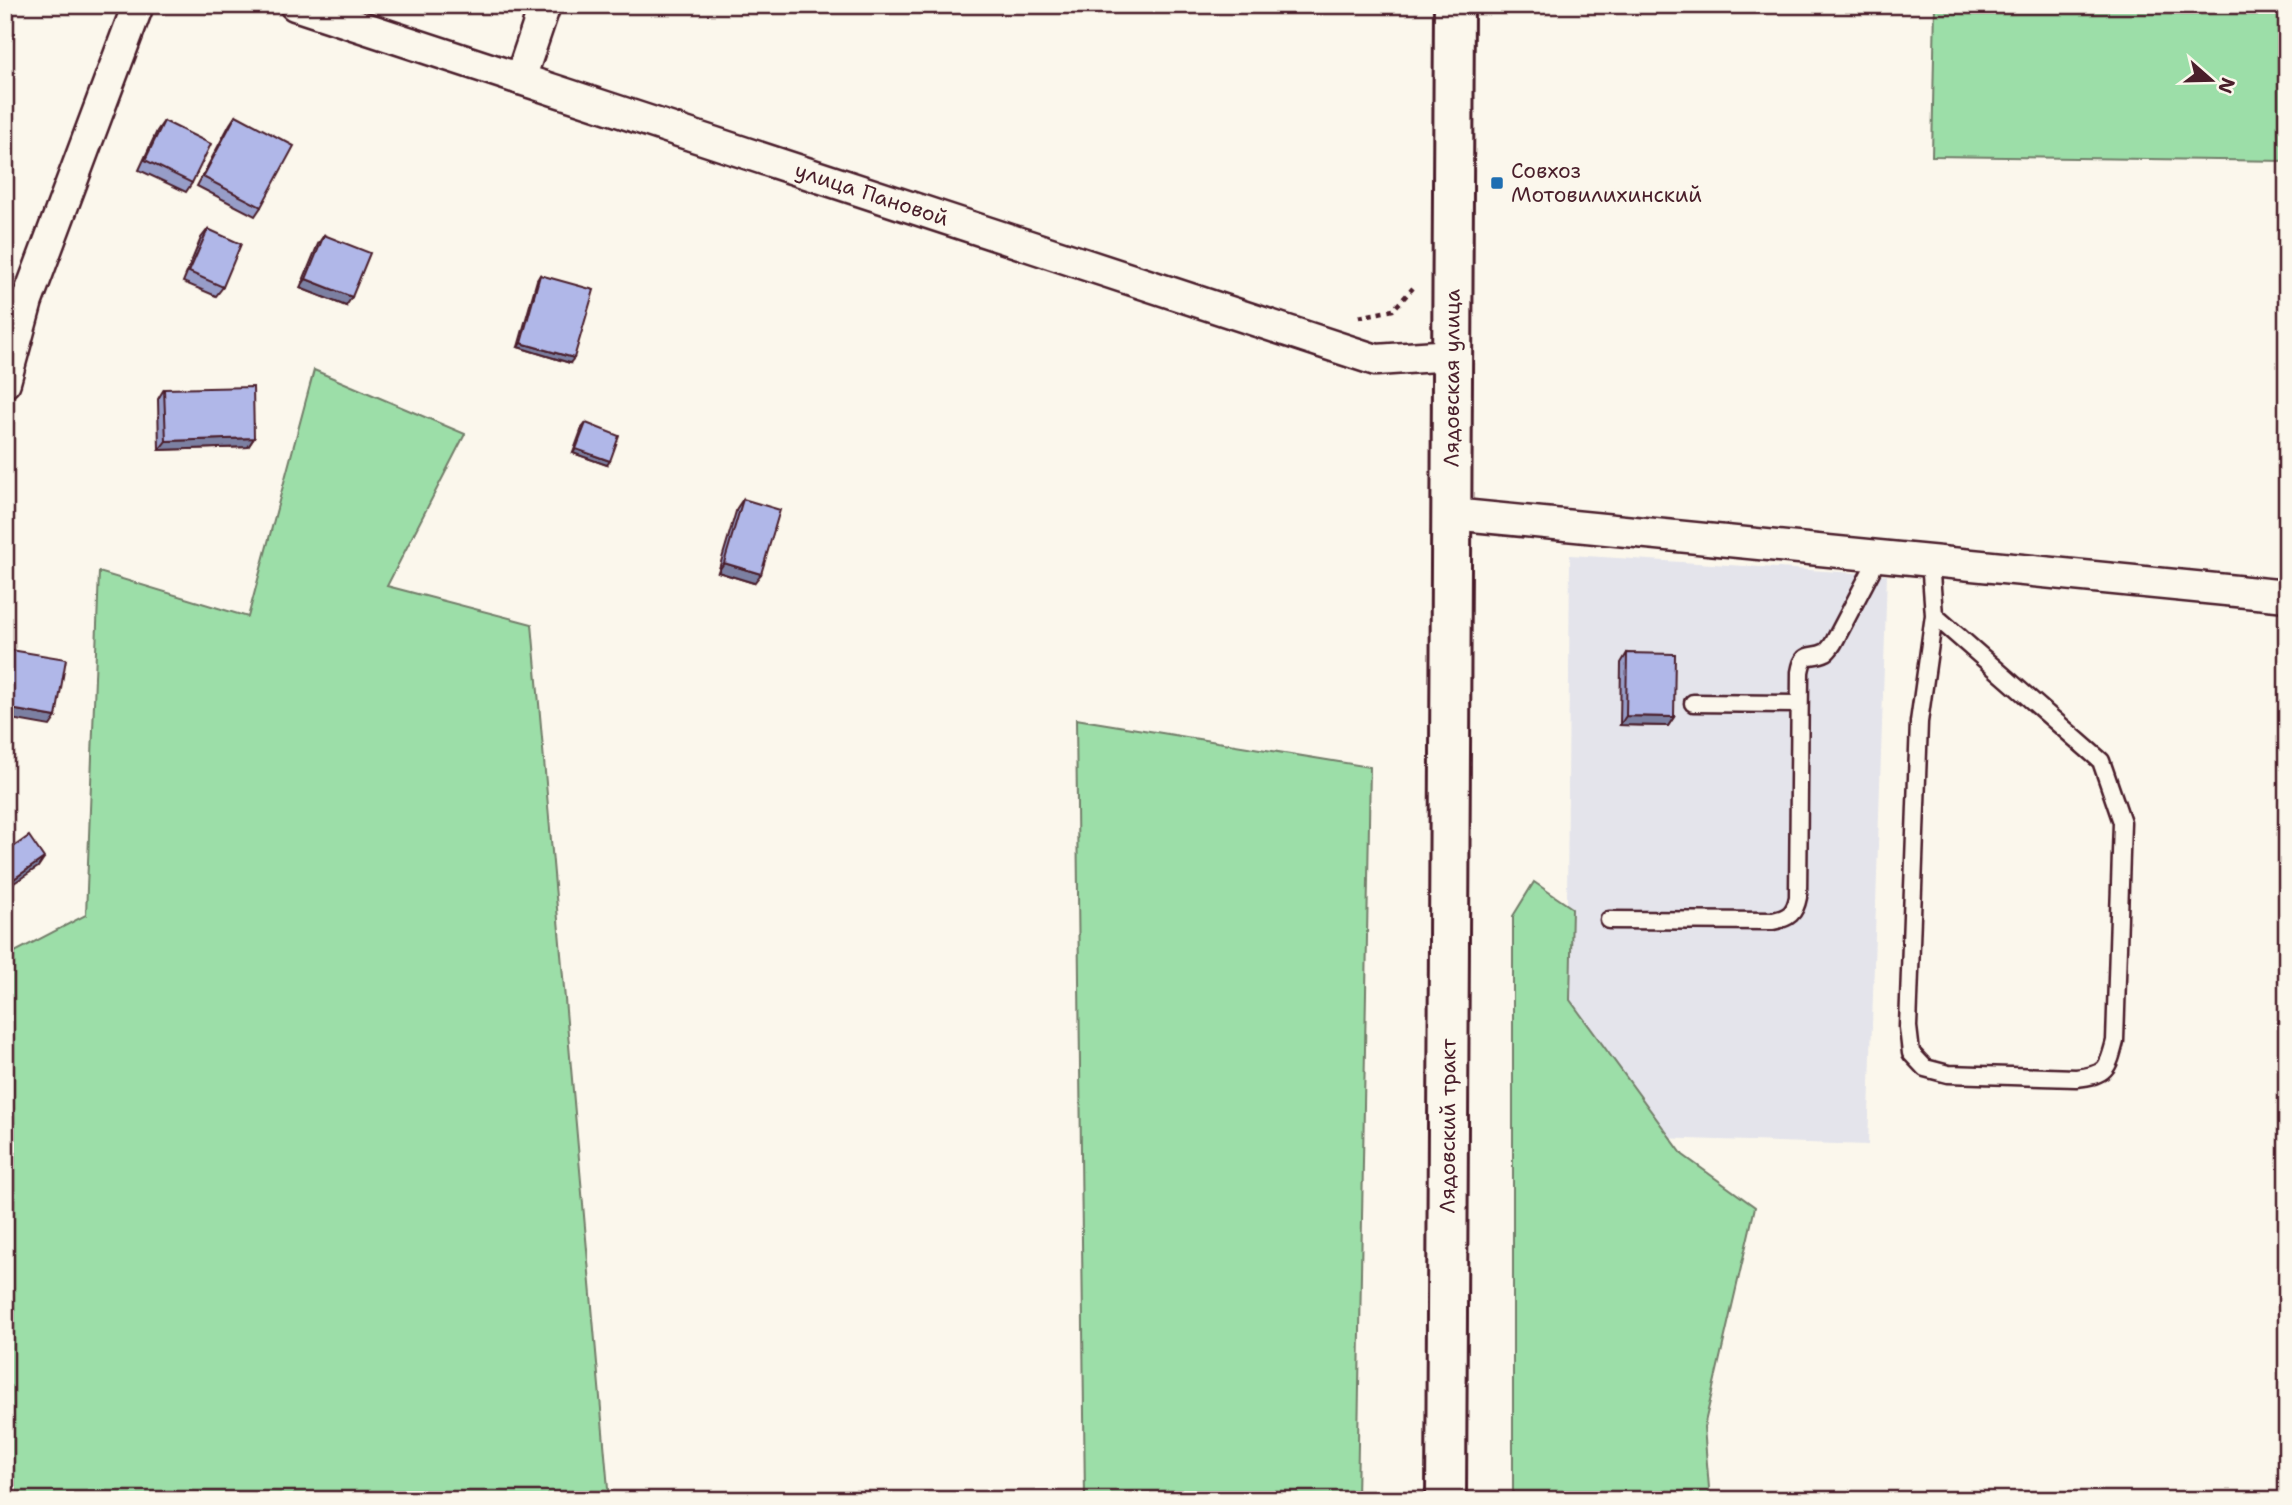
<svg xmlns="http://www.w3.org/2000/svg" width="2292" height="1505" font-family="'Shantell Sans',sans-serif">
<rect width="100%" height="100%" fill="#fbf7ec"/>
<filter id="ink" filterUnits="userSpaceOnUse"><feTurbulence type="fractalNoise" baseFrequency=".0143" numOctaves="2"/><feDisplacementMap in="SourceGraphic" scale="14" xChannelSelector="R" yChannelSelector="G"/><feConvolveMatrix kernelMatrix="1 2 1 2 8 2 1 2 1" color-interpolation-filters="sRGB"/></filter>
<g filter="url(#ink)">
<path fill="#e4e4eb" d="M 1570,555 L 1887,575 L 1868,1145 L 1565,1135 Z"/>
<path fill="#9cdea8" stroke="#737e6a" stroke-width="2" d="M 1935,5 L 2287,5 L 2287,161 L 1932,156 Z
M 314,370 L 465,434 L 387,586 L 532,624 L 609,1500 L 5,1500 L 5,957 L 86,915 L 99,572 L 248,617 Z
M 1076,719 L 1370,767 L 1357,1500 L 1085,1500 Z
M 1534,882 L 1572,908 L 1570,1000 L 1683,1155 L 1755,1207 L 1704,1427 L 1710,1500 L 1513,1500 L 1513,916 Z"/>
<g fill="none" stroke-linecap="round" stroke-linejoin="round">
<g stroke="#4a1f2b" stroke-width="21">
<path id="service" d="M 1930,561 L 1934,615 L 2101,761 L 2122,822 L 2115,1041 C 2108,1069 2106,1075 2076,1078 L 1948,1074 L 1925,1068 L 1911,1053 L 1908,1027 L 1919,722 L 1934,615
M 1693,703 L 1799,704
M 1609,920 L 1773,921 C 1789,918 1795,913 1798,897 L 1800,672 C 1804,649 1811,660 1826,652 C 1828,651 1833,644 1834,642 L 1879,556"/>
</g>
<g stroke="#4a1f2b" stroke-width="35">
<g id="minor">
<path id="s1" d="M 295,5 L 1376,360 L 1452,355"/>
<path d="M 520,79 L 545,5"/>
<path d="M 5,382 L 27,301 L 138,5"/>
<path d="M 1452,514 L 2287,596"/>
</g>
</g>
<g stroke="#4a1f2b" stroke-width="44">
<g id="secondary">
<path id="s2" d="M 1446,1500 L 1454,5"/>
</g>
</g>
<path stroke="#4a1f2b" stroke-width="4.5" stroke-dasharray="5 5" stroke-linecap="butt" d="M 1359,317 L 1393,310 L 1413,288"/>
<use href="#service" stroke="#fbf7ec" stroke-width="16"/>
<use href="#minor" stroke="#fbf7ec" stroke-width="30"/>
<use href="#secondary" stroke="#fbf7ec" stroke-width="38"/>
</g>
<path fill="#979dc8" stroke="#4a1f2b" stroke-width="2" d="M 236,115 L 261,207 L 255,216 L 197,186 L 230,124 Z
M 164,121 L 192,183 L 186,192 L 139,170 L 157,131 Z
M 208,229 L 223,287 L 216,296 L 183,282 L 201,238 Z
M 324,235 L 346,306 L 300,288 L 318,244 Z
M 540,275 L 570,363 L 518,347 L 537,280 Z
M 164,389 L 254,438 L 248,447 L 159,450 L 158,399 Z
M 586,423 L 607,465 L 573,453 L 582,428 Z
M 743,499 L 754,583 L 718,572 L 737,508 Z
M 1627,653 L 1674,717 L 1668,726 L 1620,725 L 1621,663 Z"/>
<path fill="#7b80a2" stroke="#4a1f2b" stroke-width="2" d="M 306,279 L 352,297 L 346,306 L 300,288 Z
M 521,343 L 574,358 L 570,363 L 518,347 Z
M 254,438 L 248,447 L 159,450 L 166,441 Z
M 576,449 L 610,461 L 607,465 L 573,453 Z
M 724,563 L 761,574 L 754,583 L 718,572 Z
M 5,708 L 56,717 L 50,726 L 5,718 Z
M 1626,716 L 1674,717 L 1668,726 L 1620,725 Z
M 44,858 L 38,867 L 5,889 L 5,885 Z"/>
<path fill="#b0b7e8" stroke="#4a1f2b" stroke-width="2" d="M 236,115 L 294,146 L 261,207 L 203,177 Z
M 164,121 L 211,144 L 192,183 L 145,160 Z
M 208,229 L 241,244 L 223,287 L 189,272 Z
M 324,235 L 370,253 L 352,297 L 306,279 Z
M 540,275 L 594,290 L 574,358 L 521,343 Z
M 253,387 L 254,438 L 166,441 L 164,389 Z
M 586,423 L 619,436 L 610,461 L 576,449 Z
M 743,499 L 780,510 L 761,574 L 724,563 Z
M 5,649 L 66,659 L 56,717 L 5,708 Z
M 1627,653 L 1675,654 L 1674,717 L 1626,716 Z
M 29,836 L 44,858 L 5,885 L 5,853 Z"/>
</g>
<rect fill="#1f6fb2" stroke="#fbf7ec" stroke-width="2.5" x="1490" y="176" width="14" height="14" rx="3.5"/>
<g text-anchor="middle" stroke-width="6" stroke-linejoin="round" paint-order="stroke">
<g font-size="21" fill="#4a1f2b" stroke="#fbf7ec" text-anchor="start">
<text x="1511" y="178">Совхоз<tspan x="1511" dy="24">Мотовилихинский</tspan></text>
</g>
<g font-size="21" fill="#4a1f2b" stroke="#fbf7ec">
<text dy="7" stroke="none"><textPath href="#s1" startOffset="607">улица Пановой</textPath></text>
<text dy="7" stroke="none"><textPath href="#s2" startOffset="1122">Лядовская улица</textPath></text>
<text dy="7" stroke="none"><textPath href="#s2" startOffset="374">Лядовский тракт</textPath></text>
</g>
</g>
<rect width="2292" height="1505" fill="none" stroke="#fbf7ec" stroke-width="28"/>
<rect x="14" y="14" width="2264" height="1477" fill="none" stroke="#4a1f2b" stroke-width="2.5" filter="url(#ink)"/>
<g transform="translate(2211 80) rotate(110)" stroke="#fbf7ec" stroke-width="5" paint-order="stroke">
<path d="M0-5L12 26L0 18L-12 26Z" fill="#4a1f2b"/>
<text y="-10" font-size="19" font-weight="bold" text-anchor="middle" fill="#4a1f2b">N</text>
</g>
</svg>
